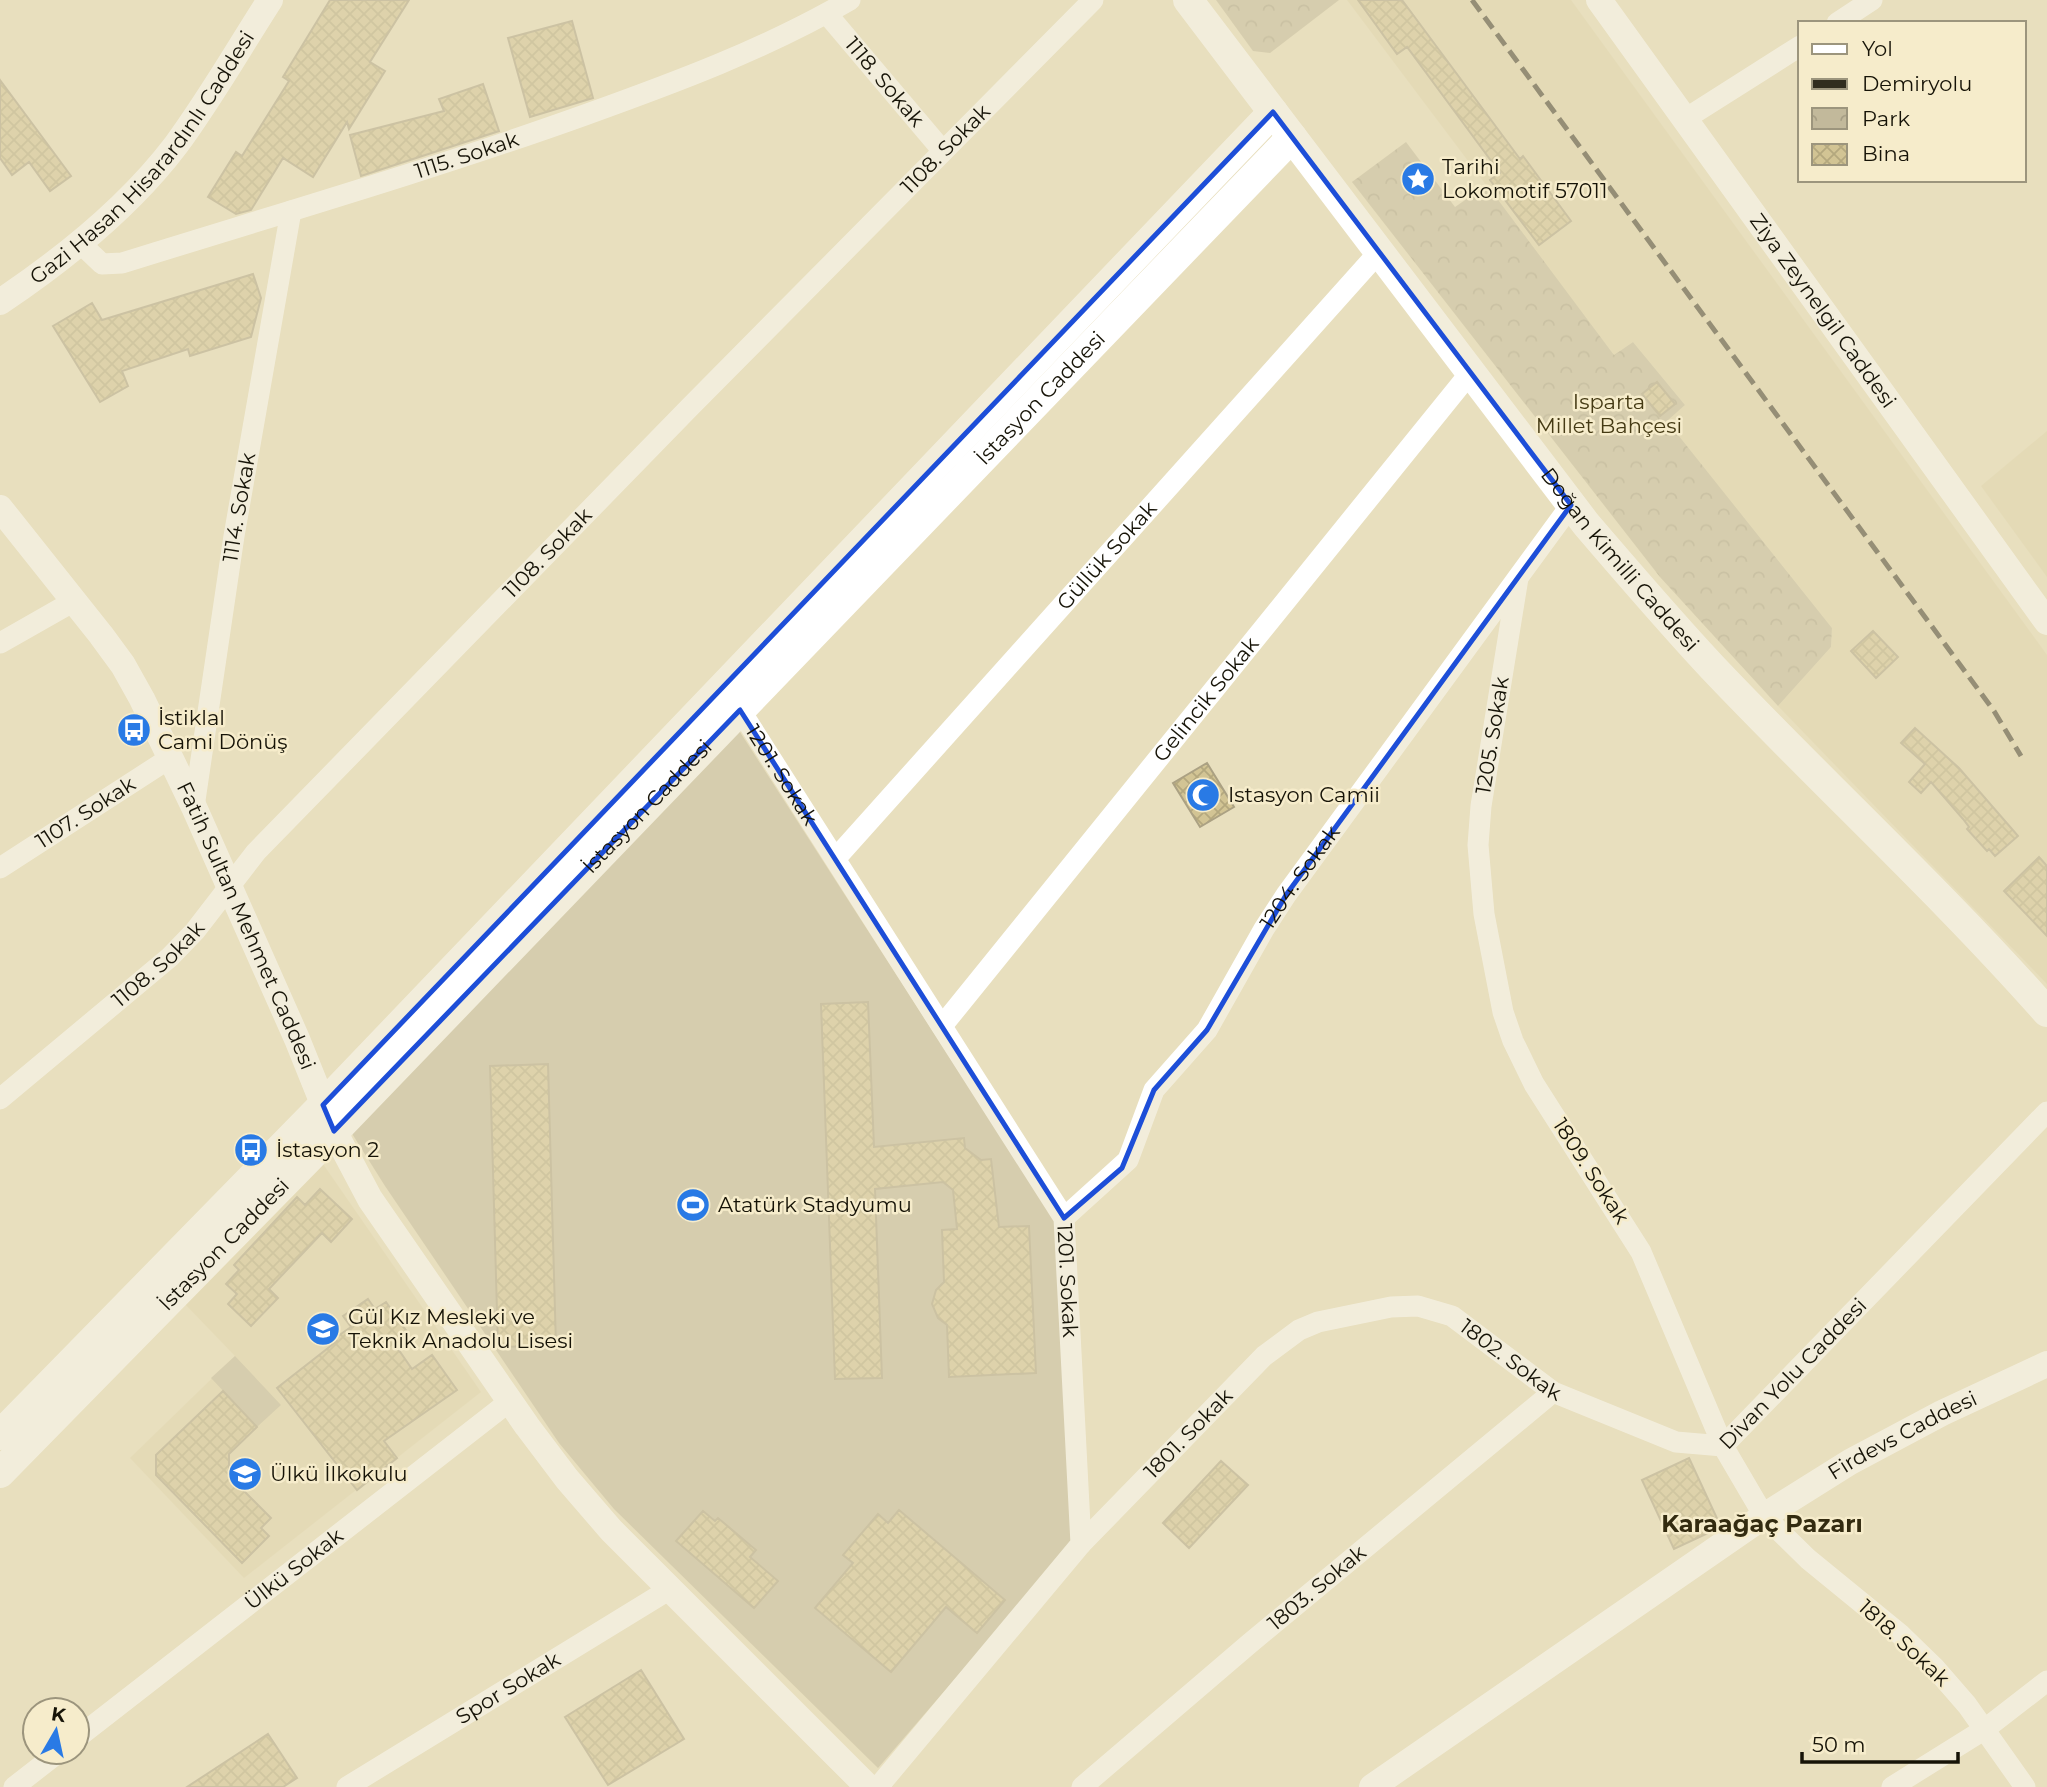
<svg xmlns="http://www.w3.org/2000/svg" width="2047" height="1787" font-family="Montserrat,sans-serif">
<defs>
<pattern id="park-crowns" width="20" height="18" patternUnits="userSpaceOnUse" patternTransform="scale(1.75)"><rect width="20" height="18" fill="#c2b99b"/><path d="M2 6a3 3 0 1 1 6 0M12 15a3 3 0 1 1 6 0" fill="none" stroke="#a69e84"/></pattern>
<pattern id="building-cross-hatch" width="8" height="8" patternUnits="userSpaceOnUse" patternTransform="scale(1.75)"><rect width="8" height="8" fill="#d2c494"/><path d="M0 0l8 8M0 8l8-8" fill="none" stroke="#b4a87e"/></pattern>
</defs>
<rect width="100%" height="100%" fill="#e8dfbe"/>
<path fill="#e1d6ae" d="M 1347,0 L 1571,0 L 2047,655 L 2047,984 L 1778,706 L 1831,647 L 1832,628 L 1666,420 L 1685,405 L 1633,342 L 1614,355 Z
M 2047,431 L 2047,577 L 1981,486 Z
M 323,1164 L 481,1392 L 244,1578 L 130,1458 L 235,1356 L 183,1302 Z"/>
<path fill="url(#park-crowns)" d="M 1216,0 L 1339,0 L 1270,53 L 1253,51 Z
M 1406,142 L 1455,207 L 1487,185 L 1614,355 L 1633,342 L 1685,405 L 1667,421 L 1832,628 L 1831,647 L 1778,706 L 1660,577 L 1352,182 Z"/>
<path fill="#c2b99b" d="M 738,729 L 1055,1221 L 1075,1540 L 878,1768 L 614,1509 L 559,1443 L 385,1186 L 351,1132 Z
M 235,1356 L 281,1405 L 257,1427 L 211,1378 Z"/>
<path fill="url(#building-cross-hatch)" stroke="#aba183" stroke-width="2" d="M 330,0 L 409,0 L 370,62 L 385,71 L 349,129 L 347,122 L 313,177 L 283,158 L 251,210 L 236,214 L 208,197 L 236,152 L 242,156 L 289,81 L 283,77 Z
M 1358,0 L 1402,0 L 1520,159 L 1523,156 L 1571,221 L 1539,245 L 1490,180 L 1500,173 L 1407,47 L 1397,54 Z
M 572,21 L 593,98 L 530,117 L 508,38 Z
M 0,80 L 71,176 L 50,191 L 29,162 L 12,175 L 0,158 Z
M 483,84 L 499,131 L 361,176 L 350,135 L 444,111 L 439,99 Z
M 253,274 L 261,298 L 251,337 L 190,356 L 188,349 L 122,371 L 128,386 L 100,402 L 53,326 L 92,303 L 102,320 Z
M 1657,382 L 1675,404 L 1660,416 L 1642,394 Z
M 1873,631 L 1898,657 L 1876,678 L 1851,651 Z
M 1915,728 L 1959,768 L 2018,836 L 1995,856 L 1989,849 L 1987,851 L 1967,829 L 1969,827 L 1963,819 L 1931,782 L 1921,793 L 1909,782 L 1925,764 L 1901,743 Z
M 1207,763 L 1234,807 L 1200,827 L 1173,783 Z
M 2039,857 L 2047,866 L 2047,936 L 2004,891 Z
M 868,1002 L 874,1147 L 964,1138 L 965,1148 L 981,1160 L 991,1159 L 999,1227 L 1029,1226 L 1036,1373 L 949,1377 L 947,1325 L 938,1318 L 932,1304 L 936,1290 L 944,1282 L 942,1230 L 957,1229 L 953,1190 L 943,1182 L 875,1189 L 882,1378 L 835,1379 L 821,1004 Z
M 548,1064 L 556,1346 L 498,1347 L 490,1066 Z
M 320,1189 L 352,1219 L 331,1242 L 322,1233 L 269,1289 L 278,1298 L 251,1326 L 228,1304 L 237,1294 L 226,1284 L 239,1270 L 234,1265 L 297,1197 L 305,1205 Z
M 368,1299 L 375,1309 L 386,1302 L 408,1333 L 394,1343 L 412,1369 L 432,1355 L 457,1390 L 384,1441 L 397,1458 L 357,1490 L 277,1388 L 337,1341 L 335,1338 L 351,1327 L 343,1316 Z
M 223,1391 L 257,1427 L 229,1454 L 229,1476 L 271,1518 L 261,1528 L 269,1536 L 242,1563 L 156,1475 L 156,1455 Z
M 1689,1458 L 1721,1527 L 1674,1549 L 1642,1480 Z
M 1221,1461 L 1248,1485 L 1189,1548 L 1163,1523 Z
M 899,1510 L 1005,1600 L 977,1633 L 946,1607 L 891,1672 L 815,1608 L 853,1563 L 843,1555 L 878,1514 L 888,1523 Z
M 703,1511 L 715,1521 L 718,1518 L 756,1550 L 750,1557 L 778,1581 L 754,1608 L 676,1541 Z
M 641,1670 L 684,1739 L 608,1785 L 565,1717 Z
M 268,1734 L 297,1778 L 283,1787 L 187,1787 Z"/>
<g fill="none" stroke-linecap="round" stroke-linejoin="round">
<g stroke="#fff" stroke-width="21">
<path id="s1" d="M 827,14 L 942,150"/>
<path d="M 1837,23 L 1872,0"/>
<path d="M 1685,119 L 1800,46"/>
<path id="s2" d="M 79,242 L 102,264 L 122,263 C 276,215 431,170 582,116 C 674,83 766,49 850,0"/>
<path d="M 0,643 L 74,601"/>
<path id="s3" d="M 740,710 L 1064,1218 L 1081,1544 L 878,1787"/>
<path id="s4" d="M 194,807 L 234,536 L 291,211"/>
<path id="s5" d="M 836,858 L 1379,252"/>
<path id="s6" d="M 0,868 L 170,758"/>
<path id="s7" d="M 942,1026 L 1470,373"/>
<path id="s8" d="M 0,1099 L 170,957 L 195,931 L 256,852 L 689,408 L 1093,0"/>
<path id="s9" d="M 1064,1218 L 1128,1160 L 1154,1090 L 1207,1030 L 1264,929 L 1286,895 L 1571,505"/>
<path id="s10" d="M 1081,1544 L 1264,1356 L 1299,1330 L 1318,1322 L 1391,1307 L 1418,1306 L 1452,1316 L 1553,1392 L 1676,1442 L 1723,1446 L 1641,1252 L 1534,1084 L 1513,1041 L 1503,1012 L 1484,914 L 1478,845 L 1481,806 L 1518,578"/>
<path id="s11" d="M 77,1738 L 510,1401"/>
<path d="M 14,1787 L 59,1752"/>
<path id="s12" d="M 347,1787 L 670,1589"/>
<path id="s13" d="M 1082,1787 L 1249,1644 L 1553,1392"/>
<path d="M 1892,1787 L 1985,1729 L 2047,1681"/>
<path id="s14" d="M 2025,1787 L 1967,1705 L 1934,1667 L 1901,1635 L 1808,1559 L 1764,1516 L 1723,1446 L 2047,1112"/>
</g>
<g stroke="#fff" stroke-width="26">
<path id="s15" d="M 1599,0 L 2047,622"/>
<path id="s16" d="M 0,302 C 64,259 129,207 176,145 C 210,99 239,48 270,0"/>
<path id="s17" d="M 0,508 L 101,635 L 123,665 L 142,699 L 194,807 L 297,1039 L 334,1131 L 370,1199 L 527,1426 L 567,1479 L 611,1530 L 868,1787"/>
<path id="s18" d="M 1372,1787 L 1764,1516 L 1850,1462 L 1942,1413 L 2047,1364"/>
</g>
<g stroke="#fff" stroke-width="30">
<path id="s19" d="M 1188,0 L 1586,524 C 1628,573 1669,621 1713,668 C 1823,784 1941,892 2047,1012"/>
<path d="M 0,1435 L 323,1105 L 1273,112"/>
<path id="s20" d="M 0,1473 L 308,1159 L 1292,137"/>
</g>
<path stroke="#312d1f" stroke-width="5" stroke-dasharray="14 7" stroke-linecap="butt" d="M 1472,0 L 1994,711 L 2021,756"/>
</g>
<path d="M0 0H2047V1787H0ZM 1273,112 L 1571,505 L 1286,895 L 1207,1030 L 1154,1090 L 1122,1168 L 1064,1218 L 740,710 L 334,1131 L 323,1105 Z" fill="#e8dfbe" fill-opacity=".55" fill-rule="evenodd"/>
<path fill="none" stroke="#1d4ed8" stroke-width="5" stroke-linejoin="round" d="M 1273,112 L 1571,505 L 1286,895 L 1207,1030 L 1154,1090 L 1122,1168 L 1064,1218 L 740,710 L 334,1131 L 323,1105 Z"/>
<defs>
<g id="sight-disc" transform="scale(1.75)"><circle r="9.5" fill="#297ae5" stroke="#f6eccb"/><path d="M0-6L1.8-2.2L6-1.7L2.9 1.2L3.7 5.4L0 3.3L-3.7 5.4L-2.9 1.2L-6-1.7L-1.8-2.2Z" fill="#fff"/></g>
<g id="bus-disc" transform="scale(1.75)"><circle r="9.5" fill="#297ae5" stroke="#f6eccb"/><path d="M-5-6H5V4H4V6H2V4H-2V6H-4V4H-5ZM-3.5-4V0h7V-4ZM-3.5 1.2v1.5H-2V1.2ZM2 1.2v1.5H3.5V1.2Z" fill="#fff"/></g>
<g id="mosque-disc" transform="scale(1.75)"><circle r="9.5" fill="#297ae5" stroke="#f6eccb"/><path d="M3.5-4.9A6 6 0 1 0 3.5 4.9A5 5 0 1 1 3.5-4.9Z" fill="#fff"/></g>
<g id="stadium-disc" transform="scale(1.75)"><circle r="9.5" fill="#297ae5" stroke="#f6eccb"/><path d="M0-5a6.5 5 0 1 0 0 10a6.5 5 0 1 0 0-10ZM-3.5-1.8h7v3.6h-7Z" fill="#fff"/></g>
<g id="school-disc" transform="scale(1.75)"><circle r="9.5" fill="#297ae5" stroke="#f6eccb"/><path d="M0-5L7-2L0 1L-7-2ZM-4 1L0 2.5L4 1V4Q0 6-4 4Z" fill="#fff"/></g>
</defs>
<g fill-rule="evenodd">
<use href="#sight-disc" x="1418" y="179"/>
<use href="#bus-disc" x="134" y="730"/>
<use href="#mosque-disc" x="1203" y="795"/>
<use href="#bus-disc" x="251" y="1150"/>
<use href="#stadium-disc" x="693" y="1205"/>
<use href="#school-disc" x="323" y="1329"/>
<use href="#school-disc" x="245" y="1474"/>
</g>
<g text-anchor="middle" stroke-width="5" stroke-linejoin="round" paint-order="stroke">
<g font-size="21" fill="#161307" stroke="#f6eccb">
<text dy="7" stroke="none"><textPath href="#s1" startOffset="89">1118. Sokak</textPath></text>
<text dy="7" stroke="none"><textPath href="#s8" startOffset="1342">1108. Sokak</textPath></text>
<text dy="7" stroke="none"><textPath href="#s16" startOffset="205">Gazi Hasan Hisarardınlı Caddesi</textPath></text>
<text dy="7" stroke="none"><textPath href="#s2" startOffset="413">1115. Sokak</textPath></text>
<text dy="7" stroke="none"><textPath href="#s15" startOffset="383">Ziya Zeynelgil Caddesi</textPath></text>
<text dy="7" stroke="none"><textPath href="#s20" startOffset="1496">İstasyon Caddesi</textPath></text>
<text dy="7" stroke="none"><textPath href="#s4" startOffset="303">1114. Sokak</textPath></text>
<text dy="7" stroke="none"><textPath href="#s8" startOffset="775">1108. Sokak</textPath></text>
<text dy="7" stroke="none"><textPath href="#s5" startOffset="406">Güllük Sokak</textPath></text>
<text dy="7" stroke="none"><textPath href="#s19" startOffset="707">Doğan Kimilli Caddesi</textPath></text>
<text dy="7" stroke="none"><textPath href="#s7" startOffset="420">Gelincik Sokak</textPath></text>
<text dy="7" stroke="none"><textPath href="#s10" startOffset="1538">1205. Sokak</textPath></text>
<text dy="7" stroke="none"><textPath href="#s3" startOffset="77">1201. Sokak</textPath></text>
<text dy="7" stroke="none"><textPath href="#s20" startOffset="929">İstasyon Caddesi</textPath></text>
<text dy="7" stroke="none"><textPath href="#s6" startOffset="102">1107. Sokak</textPath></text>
<text dy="7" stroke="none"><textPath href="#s9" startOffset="420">1204. Sokak</textPath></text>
<text dy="7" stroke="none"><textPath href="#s17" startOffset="488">Fatih Sultan Mehmet Caddesi</textPath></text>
<text dy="7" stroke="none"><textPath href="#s8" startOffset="208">1108. Sokak</textPath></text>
<text transform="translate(1591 1171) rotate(57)" y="7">1809. Sokak</text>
<text dy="7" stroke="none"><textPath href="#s20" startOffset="320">İstasyon Caddesi</textPath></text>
<text dy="7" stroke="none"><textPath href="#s3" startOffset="665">1201. Sokak</textPath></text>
<text dy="7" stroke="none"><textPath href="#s10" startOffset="537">1802. Sokak</textPath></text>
<text dy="7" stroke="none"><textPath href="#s14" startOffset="560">Divan Yolu Caddesi</textPath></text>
<text dy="7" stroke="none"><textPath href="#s10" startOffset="154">1801. Sokak</textPath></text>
<text dy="7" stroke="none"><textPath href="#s18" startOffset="637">Firdevs Caddesi</textPath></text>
<text dy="7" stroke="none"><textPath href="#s11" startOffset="275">Ülkü Sokak</textPath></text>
<text dy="7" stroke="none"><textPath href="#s13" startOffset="308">1803. Sokak</textPath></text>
<text transform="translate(1904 1643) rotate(43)" y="7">1818. Sokak</text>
<text dy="7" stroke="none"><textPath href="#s12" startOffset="189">Spor Sokak</textPath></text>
</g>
<g font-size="21" fill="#161307" stroke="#f6eccb" text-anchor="start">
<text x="1442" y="174">Tarihi<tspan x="1442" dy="24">Lokomotif 57011</tspan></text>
<text x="158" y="725">İstiklal<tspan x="158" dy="24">Cami Dönüş</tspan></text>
<text x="1228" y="802">Istasyon Camii</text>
<text x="276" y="1157">İstasyon 2</text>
<text x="718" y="1212">Atatürk Stadyumu</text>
<text x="348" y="1324">Gül Kız Mesleki ve<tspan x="348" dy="24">Teknik Anadolu Lisesi</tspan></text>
<text x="270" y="1481">Ülkü İlkokulu</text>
</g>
<g font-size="21" fill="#453a14" stroke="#f6eccb">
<text x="1609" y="409">Isparta<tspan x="1609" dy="24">Millet Bahçesi</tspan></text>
</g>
<g font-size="24" font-weight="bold" fill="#332b10" stroke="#f6eccb">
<text x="1762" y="1532">Karaağaç Pazarı</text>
</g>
</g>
<rect x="1798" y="21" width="228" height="161" fill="#f6eccb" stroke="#9c957d" stroke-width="2"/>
<rect x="1812" y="44" width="35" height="10" fill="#ffffff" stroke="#9c957d" stroke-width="2"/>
<text x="1862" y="56" font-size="21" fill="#161307">Yol</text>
<rect x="1812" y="79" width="35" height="10" fill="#312d1f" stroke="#9c957d" stroke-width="2"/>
<text x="1862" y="91" font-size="21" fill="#161307">Demiryolu</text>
<rect x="1812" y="108" width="35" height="21" fill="url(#park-crowns)" stroke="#9c957d" stroke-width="2"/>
<text x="1862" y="126" font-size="21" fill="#161307">Park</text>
<rect x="1812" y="144" width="35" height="21" fill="url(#building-cross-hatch)" stroke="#9c957d" stroke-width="2"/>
<text x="1862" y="161" font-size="21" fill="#161307">Bina</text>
<g transform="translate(56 1731) rotate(9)"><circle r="33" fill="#f6eccb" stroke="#9c957d" stroke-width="2"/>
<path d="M0-5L12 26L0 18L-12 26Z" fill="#297ae5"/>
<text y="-10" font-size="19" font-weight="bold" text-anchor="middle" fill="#161307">K</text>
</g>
<path d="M1802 1752v10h156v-10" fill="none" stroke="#161307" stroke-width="3.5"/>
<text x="1812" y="1752" font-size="21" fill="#161307" stroke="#f6eccb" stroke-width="5" paint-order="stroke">50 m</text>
</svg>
